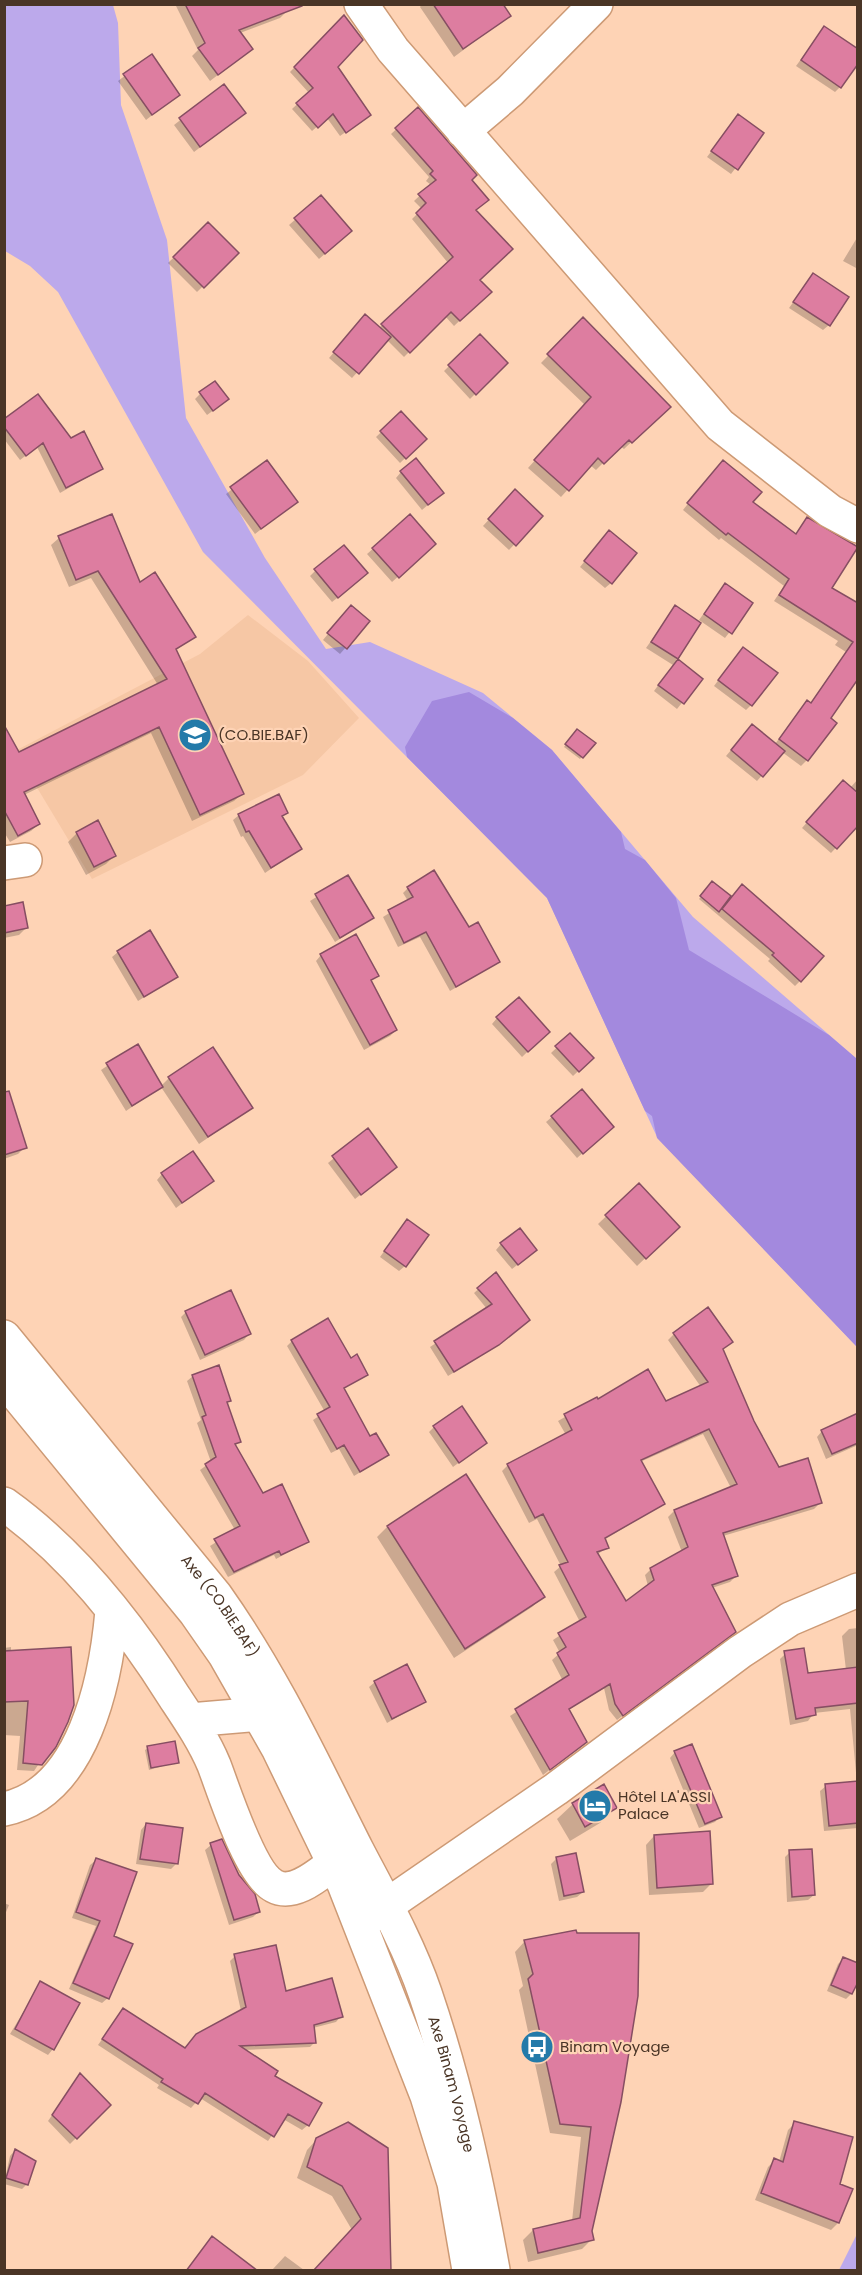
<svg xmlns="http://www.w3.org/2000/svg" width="862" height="2275" font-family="Poppins,sans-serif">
<rect width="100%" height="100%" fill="#fed3b5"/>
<path fill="#f6c7a5" d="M 248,615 L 308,661 L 359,718 L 303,775 L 92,879 L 15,751 L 200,654 Z"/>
<path fill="#bca9eb" d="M 4,5 L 113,5 L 118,23 L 121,105 L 167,240 L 186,418 L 265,558 L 326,649 L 370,642 L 483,693 L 552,750 L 693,917 L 857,1059 L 857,1347 L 657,1137 L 547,898 L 203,552 L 58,292 L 30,266 L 5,251 Z
M 857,2234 L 857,2270 L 839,2270 Z"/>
<path fill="#a389de" d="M 469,692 L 513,718 L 552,750 L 621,832 L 625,849 L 645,860 L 676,898 L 689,950 L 829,1035 L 857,1059 L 857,1347 L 657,1138 L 652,1116 L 645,1111 L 547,898 L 407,757 L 405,747 L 432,701 Z"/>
<path fill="#0003" fill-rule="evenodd" d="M 175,4 L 285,4 L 287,11 L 280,18 L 240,33 L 244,55 L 210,81 L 192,56 L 198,50 Z
M 422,4 L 501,4 L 509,16 L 454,57 L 420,7 Z
M 343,17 L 336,67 L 364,119 L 340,136 L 327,118 L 312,131 L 292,109 L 309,93 L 290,72 Z
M 824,28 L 840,87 L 835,92 L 796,66 Z
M 151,56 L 178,95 L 146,120 L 118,81 Z
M 224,86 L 239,118 L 194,152 L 174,125 Z
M 418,109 L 470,180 L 478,280 L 490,292 L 454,326 L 445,316 L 404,357 L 387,340 L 352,378 L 329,358 L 360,322 L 379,328 L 448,263 L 412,219 L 422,209 L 414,201 L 431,185 L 426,181 L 429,177 L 391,134 Z
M 738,116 L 762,133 L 731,174 L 707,157 Z
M 321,197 L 345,236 L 319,259 L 289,225 Z
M 208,224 L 237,253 L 197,292 L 168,263 Z
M 858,236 L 858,269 L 843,261 Z
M 813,275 L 829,325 L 823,330 L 789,308 Z
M 583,320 L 661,414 L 624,449 L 620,446 L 596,470 L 590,465 L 561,497 L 528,468 L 585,405 L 541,363 Z
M 480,336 L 506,363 L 470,399 L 444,371 Z
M 200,394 L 222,404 L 207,415 L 195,399 Z
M 401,413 L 425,439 L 400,463 L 376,437 Z
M 4,421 L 70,440 L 102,469 L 60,493 L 37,447 L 20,460 L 4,439 Z
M 267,462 L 296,502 L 255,534 L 226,494 Z
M 717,467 L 751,502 L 795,535 L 807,519 L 830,588 L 858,605 L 858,676 L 829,718 L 807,760 L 801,766 L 782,752 L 757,781 L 726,756 L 747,731 L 775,744 L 802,708 L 810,704 L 846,652 L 835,645 L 838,641 L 774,601 L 784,586 L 721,538 L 719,540 L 683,510 Z
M 401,472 L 436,498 L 422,510 L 396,478 Z
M 515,491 L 541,516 L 509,550 L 483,526 Z
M 410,516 L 429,549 L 392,582 L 367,554 Z
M 604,537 L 611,583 L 605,588 L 580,567 Z
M 59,538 L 140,584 L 194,637 L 175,651 L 242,794 L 234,801 L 192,821 L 151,733 L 24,795 L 39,824 L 31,831 L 10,842 L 4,832 L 4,728 L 18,754 L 158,685 L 91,578 L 69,587 L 51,545 Z
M 315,571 L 361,579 L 332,602 L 310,576 Z
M 720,591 L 751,604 L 725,638 L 699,620 Z
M 675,607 L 699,624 L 676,660 L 701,679 L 677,709 L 654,691 L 673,665 L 646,648 Z
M 346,612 L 368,622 L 340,654 L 323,640 Z
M 738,654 L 751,705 L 746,710 L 714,686 Z
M 575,733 L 593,743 L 580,759 L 564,747 Z
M 858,779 L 858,824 L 831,853 L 802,828 L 837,788 L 850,788 Z
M 286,813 L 281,818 L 300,849 L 265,873 L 243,836 L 241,837 L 233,820 L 239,815 Z
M 77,833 L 114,856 L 106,864 L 86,875 L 68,842 Z
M 348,877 L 372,918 L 335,942 L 310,901 Z
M 713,883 L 731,898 L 800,981 L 795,986 L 768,961 L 770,959 L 699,899 Z
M 408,888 L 469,929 L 499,962 L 450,991 L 420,937 L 398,947 L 383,917 L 408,901 L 403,893 Z
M 4,908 L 26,928 L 19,935 L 4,938 Z
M 118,952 L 176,977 L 138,1001 L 112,957 Z
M 321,955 L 377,976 L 370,982 L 396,1030 L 390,1036 L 364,1050 L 316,961 Z
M 497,1018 L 548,1032 L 522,1057 L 492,1024 Z
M 570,1035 L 592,1058 L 573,1076 L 551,1053 Z
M 137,1046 L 161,1086 L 169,1078 L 251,1108 L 199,1144 L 161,1087 L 126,1111 L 101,1070 Z
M 582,1091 L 607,1132 L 577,1158 L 546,1122 Z
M 4,1114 L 25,1147 L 18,1154 L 4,1159 Z
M 368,1131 L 390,1172 L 355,1199 L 328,1163 Z
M 162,1174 L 212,1181 L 176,1208 L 157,1180 Z
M 639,1185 L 678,1227 L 637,1266 L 598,1224 Z
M 402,1226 L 405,1266 L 399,1271 L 380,1257 Z
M 501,1244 L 530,1255 L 512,1269 L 496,1250 Z
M 495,1274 L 492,1349 L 448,1376 L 430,1347 L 487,1309 L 474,1293 Z
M 186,1312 L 249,1334 L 244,1340 L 200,1360 L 181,1317 Z
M 674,1334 L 722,1350 L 753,1422 L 778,1469 L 820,1503 L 814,1509 L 723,1536 L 736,1576 L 730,1582 L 712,1588 L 735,1632 L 617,1720 L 609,1710 L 604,1688 L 568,1710 L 585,1742 L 543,1775 L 510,1716 L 563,1681 L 552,1660 L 560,1653 L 553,1640 L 580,1622 L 554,1572 L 561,1566 L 537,1519 L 529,1523 L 502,1471 L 508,1465 L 566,1435 L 558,1421 L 596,1399 L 666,1403 L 701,1387 L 668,1340 ZM 703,1434 L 731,1488 L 674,1511 L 668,1517 L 682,1552 L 651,1569 L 645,1575 L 648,1586 L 625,1603 L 597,1555 L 607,1547 L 604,1540 L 663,1504 L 640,1462 Z
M 292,1341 L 366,1374 L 343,1389 L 370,1438 L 387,1454 L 382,1459 L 354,1476 L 339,1449 L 331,1453 L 313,1420 L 325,1412 L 287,1346 Z
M 193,1376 L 229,1401 L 226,1404 L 239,1441 L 235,1446 L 263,1495 L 307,1542 L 276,1559 L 274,1555 L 228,1577 L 210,1546 L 235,1530 L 200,1470 L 211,1462 L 197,1423 L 201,1420 L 187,1381 Z
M 858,1415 L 858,1445 L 826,1459 L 817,1437 L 822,1431 Z
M 434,1427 L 485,1443 L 453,1467 L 429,1432 Z
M 465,1477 L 543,1597 L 532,1607 L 454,1658 L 377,1537 L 387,1527 Z
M 858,1628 L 858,1828 L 824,1831 L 820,1791 L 826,1786 L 857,1783 L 850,1709 L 814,1713 L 808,1721 L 790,1725 L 780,1659 L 786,1653 L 807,1675 L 846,1670 L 842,1636 L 849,1629 Z
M 11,1647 L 11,1652 L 67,1722 L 34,1771 L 17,1770 L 20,1736 L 4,1735 L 4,1648 Z
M 375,1682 L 424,1702 L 387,1723 L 369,1687 Z
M 148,1748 L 177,1762 L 149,1770 L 145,1750 Z
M 675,1752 L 720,1816 L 715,1822 L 699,1828 L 670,1758 Z
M 573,1804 L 615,1808 L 600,1823 L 570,1841 L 557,1819 Z
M 146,1824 L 177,1863 L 171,1869 L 136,1864 L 141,1830 Z
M 654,1836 L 711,1884 L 703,1892 L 649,1895 L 646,1845 Z
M 211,1845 L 238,1875 L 259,1911 L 253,1917 L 229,1925 L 205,1850 Z
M 790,1852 L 814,1895 L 808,1900 L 787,1902 L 785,1857 Z
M 556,1859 L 583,1892 L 577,1897 L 559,1901 L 551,1864 Z
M 96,1860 L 112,1937 L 108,1998 L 102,2003 L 69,1989 L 96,1926 L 72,1918 L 90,1865 Z
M 4,1903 L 9,1905 L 4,1917 Z
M 575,1934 L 637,1935 L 591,2231 L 592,2239 L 582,2249 L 528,2262 L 523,2240 L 533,2230 L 572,2221 L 581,2137 L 550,2133 L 519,1990 L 523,1986 L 515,1952 L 525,1941 Z
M 235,1956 L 285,1993 L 341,2016 L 336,2022 L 313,2028 L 315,2042 L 310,2047 L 244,2050 L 273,2077 L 308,2125 L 302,2130 L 283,2119 L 268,2141 L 200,2098 L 191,2108 L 157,2088 L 159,2085 L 98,2045 L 123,2010 L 184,2049 L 241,2011 L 230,1961 Z
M 844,1958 L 851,1994 L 846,1999 L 827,1991 L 838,1964 Z
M 41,1983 L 53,2049 L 48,2055 L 10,2034 Z
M 80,2075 L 109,2105 L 70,2144 L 48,2121 Z
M 795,2123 L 838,2185 L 838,2223 L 831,2230 L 755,2200 L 768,2167 L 775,2160 L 779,2162 L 788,2130 Z
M 317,2139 L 387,2232 L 352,2230 L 332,2196 L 297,2178 L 307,2150 Z
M 15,2150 L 27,2184 L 22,2189 L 4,2184 L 10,2156 Z
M 212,2238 L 251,2270 L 186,2270 Z
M 285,2256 L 304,2270 L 272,2270 Z"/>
<path fill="#dd7da0" stroke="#864e62" stroke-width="1.5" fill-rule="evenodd" d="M 185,4 L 302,4 L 302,6 L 239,30 L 253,49 L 218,75 L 198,48 L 205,43 Z
M 433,4 L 503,4 L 511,16 L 463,49 Z
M 344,15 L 363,40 L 338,67 L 371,115 L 346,133 L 333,114 L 318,128 L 296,103 L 313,88 L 294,67 Z
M 824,26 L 858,49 L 858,64 L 841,88 L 801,60 Z
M 152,54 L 180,95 L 152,115 L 123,74 Z
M 224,84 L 246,113 L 200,147 L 179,118 Z
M 418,107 L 477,175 L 472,180 L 489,200 L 476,210 L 513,249 L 480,280 L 492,292 L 460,321 L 451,312 L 410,353 L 381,324 L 453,257 L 416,213 L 426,203 L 418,194 L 436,180 L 430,174 L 433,171 L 395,128 Z
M 738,114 L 764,133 L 738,170 L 711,151 Z
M 321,195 L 352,231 L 325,254 L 294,218 Z
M 208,222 L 239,253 L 204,288 L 173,257 Z
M 813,273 L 849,297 L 830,326 L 793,302 Z
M 365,314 L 391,337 L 359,374 L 333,352 Z
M 583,317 L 671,407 L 632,443 L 629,440 L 604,464 L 598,458 L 569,491 L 534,460 L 591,397 L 547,354 Z
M 480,334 L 508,363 L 476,395 L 448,365 Z
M 215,381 L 229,399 L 213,411 L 199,392 Z
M 38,394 L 71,438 L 84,431 L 103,469 L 66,488 L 43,443 L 26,456 L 4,427 L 4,419 Z
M 401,411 L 427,439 L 406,459 L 380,431 Z
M 416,458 L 444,493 L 428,505 L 400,471 Z
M 267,460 L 298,502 L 261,529 L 230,487 Z
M 723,460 L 762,492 L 753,502 L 796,534 L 807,517 L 858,547 L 832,588 L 858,603 L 858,679 L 831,718 L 837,723 L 808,761 L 779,739 L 807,700 L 811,703 L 853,642 L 779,595 L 789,579 L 728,533 L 726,535 L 687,503 Z
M 515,489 L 543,516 L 516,546 L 488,519 Z
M 112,514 L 140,582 L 155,572 L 196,637 L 176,649 L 244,794 L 200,815 L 159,727 L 24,792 L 40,824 L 18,836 L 4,810 L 4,725 L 19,752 L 167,679 L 98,571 L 76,580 L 58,536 Z
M 410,514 L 436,544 L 399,578 L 372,548 Z
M 609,530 L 637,553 L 612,584 L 584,561 Z
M 344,545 L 368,573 L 338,598 L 314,569 Z
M 725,583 L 753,603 L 732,634 L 704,614 Z
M 351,605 L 370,621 L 347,649 L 327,633 Z
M 675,605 L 701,623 L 678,659 L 651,642 Z
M 743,647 L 778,673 L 752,706 L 718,680 Z
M 678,659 L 703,679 L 684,704 L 658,685 Z
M 752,724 L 785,751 L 763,777 L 731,750 Z
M 577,729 L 596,743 L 583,758 L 565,744 Z
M 843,780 L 858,793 L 858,826 L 837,849 L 806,822 Z
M 279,794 L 288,813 L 282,816 L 302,849 L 271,868 L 249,831 L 246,832 L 238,814 Z
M 98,820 L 116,856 L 94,867 L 76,832 Z
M 434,870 L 469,927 L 478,922 L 500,962 L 456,987 L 426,932 L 404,943 L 388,910 L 413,897 L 407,887 Z
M 348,875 L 374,918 L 340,938 L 315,894 Z
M 712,881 L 731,896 L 719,912 L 700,896 Z
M 742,884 L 824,956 L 801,982 L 772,955 L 774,953 L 722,909 Z
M 23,902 L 28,928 L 4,933 L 4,906 Z
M 150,930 L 178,977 L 144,997 L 117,951 Z
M 356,934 L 379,976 L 371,980 L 397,1030 L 370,1045 L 320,954 Z
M 519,997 L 550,1032 L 528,1052 L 496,1017 Z
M 570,1033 L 594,1058 L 579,1072 L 555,1046 Z
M 138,1044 L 163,1087 L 132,1106 L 106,1063 Z
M 213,1047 L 253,1108 L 208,1137 L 168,1077 Z
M 582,1089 L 614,1127 L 583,1154 L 551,1116 Z
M 9,1091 L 27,1148 L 4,1155 L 4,1092 Z
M 368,1128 L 397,1167 L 361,1195 L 332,1156 Z
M 193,1151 L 214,1181 L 182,1203 L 161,1173 Z
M 639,1183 L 680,1227 L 646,1259 L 605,1215 Z
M 407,1219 L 429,1235 L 406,1267 L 384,1251 Z
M 520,1228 L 537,1250 L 518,1265 L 500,1243 Z
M 496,1272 L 530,1320 L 499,1345 L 454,1372 L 434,1341 L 492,1304 L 477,1288 Z
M 231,1290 L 251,1334 L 205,1355 L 185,1311 Z
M 708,1307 L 733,1342 L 723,1349 L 754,1421 L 779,1467 L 808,1458 L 822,1503 L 723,1533 L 738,1576 L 712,1585 L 736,1632 L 623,1716 L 615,1704 L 610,1684 L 569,1709 L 587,1742 L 550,1770 L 515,1709 L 569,1675 L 557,1653 L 566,1647 L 558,1633 L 586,1617 L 559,1565 L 568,1562 L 543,1514 L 535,1518 L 507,1464 L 572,1430 L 564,1414 L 597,1397 L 598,1399 L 648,1369 L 666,1401 L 708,1382 L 673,1333 ZM 709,1429 L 737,1484 L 674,1510 L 688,1547 L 650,1568 L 654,1580 L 626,1601 L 597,1552 L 609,1548 L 605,1538 L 665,1504 L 641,1460 Z
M 328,1318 L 351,1358 L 357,1354 L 368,1375 L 344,1388 L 370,1436 L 376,1433 L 389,1455 L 360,1472 L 344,1445 L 337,1449 L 317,1414 L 330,1407 L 291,1340 Z
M 219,1365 L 231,1401 L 227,1402 L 241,1442 L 235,1444 L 263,1493 L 282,1484 L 309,1542 L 281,1555 L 279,1551 L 234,1572 L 214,1539 L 240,1526 L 205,1464 L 216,1457 L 202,1417 L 206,1415 L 192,1375 Z
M 462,1406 L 487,1443 L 459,1463 L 433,1426 Z
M 858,1413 L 858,1443 L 832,1454 L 821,1430 Z
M 466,1474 L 545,1597 L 465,1649 L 387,1526 Z
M 71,1647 L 74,1705 L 68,1722 L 56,1747 L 42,1765 L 23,1763 L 28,1701 L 4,1702 L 4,1651 Z
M 804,1648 L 808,1673 L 858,1667 L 858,1703 L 815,1708 L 816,1715 L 796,1719 L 784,1651 Z
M 407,1664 L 426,1702 L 392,1719 L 374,1681 Z
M 175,1741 L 179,1763 L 151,1768 L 147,1746 Z
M 692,1744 L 722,1817 L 705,1824 L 674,1751 Z
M 858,1781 L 858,1823 L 829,1826 L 825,1784 Z
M 604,1784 L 617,1808 L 585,1827 L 572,1803 Z
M 146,1823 L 183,1828 L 178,1864 L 140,1859 Z
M 710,1831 L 713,1884 L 657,1888 L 654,1835 Z
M 222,1839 L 239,1875 L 255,1894 L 260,1912 L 234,1920 L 210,1843 Z
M 812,1849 L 815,1895 L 792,1897 L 789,1850 Z
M 576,1853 L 584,1892 L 564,1896 L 556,1857 Z
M 96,1858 L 137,1872 L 114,1936 L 133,1944 L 109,1999 L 73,1983 L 100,1921 L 76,1912 Z
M 576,1930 L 577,1933 L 639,1933 L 638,1996 L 621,2102 L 592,2231 L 594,2240 L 538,2253 L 533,2229 L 580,2218 L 591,2127 L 560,2124 L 528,1979 L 533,1974 L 524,1940 Z
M 276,1945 L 286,1991 L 332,1978 L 343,2017 L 314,2025 L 316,2043 L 240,2046 L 278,2071 L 275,2076 L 322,2103 L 309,2126 L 288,2114 L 274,2137 L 205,2093 L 198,2104 L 161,2082 L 163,2079 L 102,2039 L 123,2008 L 185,2048 L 196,2034 L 246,2007 L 234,1954 Z
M 843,1957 L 858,1963 L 858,1982 L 852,1994 L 831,1985 Z
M 40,1981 L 80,2003 L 54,2050 L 15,2029 Z
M 80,2073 L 111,2105 L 77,2139 L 52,2115 Z
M 794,2121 L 853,2137 L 840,2184 L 853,2189 L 839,2223 L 761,2193 L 774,2158 L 783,2162 Z
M 348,2122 L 388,2148 L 391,2271 L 313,2271 L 361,2219 L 342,2186 L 307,2167 L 316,2138 Z
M 15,2149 L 36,2161 L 28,2185 L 6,2178 Z
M 212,2236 L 258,2271 L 186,2271 Z"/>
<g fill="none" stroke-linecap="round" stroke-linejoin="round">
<g stroke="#cd9a75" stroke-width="36">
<path id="minor" d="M 361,4 L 393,50 L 720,425 L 830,511 L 858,526
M 463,131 L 510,91 L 596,4
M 4,863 L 25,860
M 4,1504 C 74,1554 130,1626 175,1698 C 189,1719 204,1741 214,1765 C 224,1791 250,1874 274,1886 C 294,1897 319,1874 334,1863
M 190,1720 L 260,1714
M 4,1809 C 84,1793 106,1679 112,1611
M 364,1921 L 556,1789 L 740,1652 L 790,1619 L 858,1590"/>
</g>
<g stroke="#cd9a75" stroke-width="36">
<g id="highway">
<path id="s1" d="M 4,1337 L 216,1596 C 274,1678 312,1761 357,1850 C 381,1896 408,1943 425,1993 C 456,2084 476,2176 493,2270"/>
<path d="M 4,1379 L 195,1612 L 225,1655 L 278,1748 L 344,1884 L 427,2096 L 454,2183 L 469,2270"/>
</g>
</g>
<use href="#minor" stroke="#fff" stroke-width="33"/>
<use href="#highway" stroke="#fff" stroke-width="33"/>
</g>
<defs>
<g id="school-disc" transform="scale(1.725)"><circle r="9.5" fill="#237aa9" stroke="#fed3b5"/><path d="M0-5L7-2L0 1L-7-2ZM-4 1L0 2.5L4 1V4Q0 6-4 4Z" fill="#fff"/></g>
<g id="hotel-disc" transform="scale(1.725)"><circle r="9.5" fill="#237aa9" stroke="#fed3b5"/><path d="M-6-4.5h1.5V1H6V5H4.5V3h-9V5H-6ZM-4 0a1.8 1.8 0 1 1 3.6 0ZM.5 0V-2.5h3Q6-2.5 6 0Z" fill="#fff"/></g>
<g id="bus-disc" transform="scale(1.725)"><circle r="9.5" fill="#237aa9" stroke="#fed3b5"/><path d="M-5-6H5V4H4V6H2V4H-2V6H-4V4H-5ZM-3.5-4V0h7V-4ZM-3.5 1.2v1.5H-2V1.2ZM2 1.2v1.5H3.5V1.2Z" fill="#fff"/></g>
</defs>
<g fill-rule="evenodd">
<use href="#school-disc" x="195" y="735"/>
<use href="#hotel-disc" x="595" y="1806"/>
<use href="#bus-disc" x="537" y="2047"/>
</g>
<g text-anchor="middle" stroke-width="4.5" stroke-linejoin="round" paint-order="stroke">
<g font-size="15" fill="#4a3526" stroke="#fed3b5" text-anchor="start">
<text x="218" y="740">(CO.BIE.BAF)</text>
<text x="618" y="1802">Hôtel LA'ASSI<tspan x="618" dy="17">Palace</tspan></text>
<text x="560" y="2052">Binam Voyage</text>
</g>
<g font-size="15" fill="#4a3526" stroke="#fed3b5">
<text dy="5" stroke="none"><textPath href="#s1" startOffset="345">Axe (CO.BIE.BAF)</textPath></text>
<text dy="5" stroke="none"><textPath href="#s1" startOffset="879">Axe Binam Voyage</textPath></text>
</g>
</g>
<rect width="862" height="2275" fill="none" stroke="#4a3526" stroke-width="12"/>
</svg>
